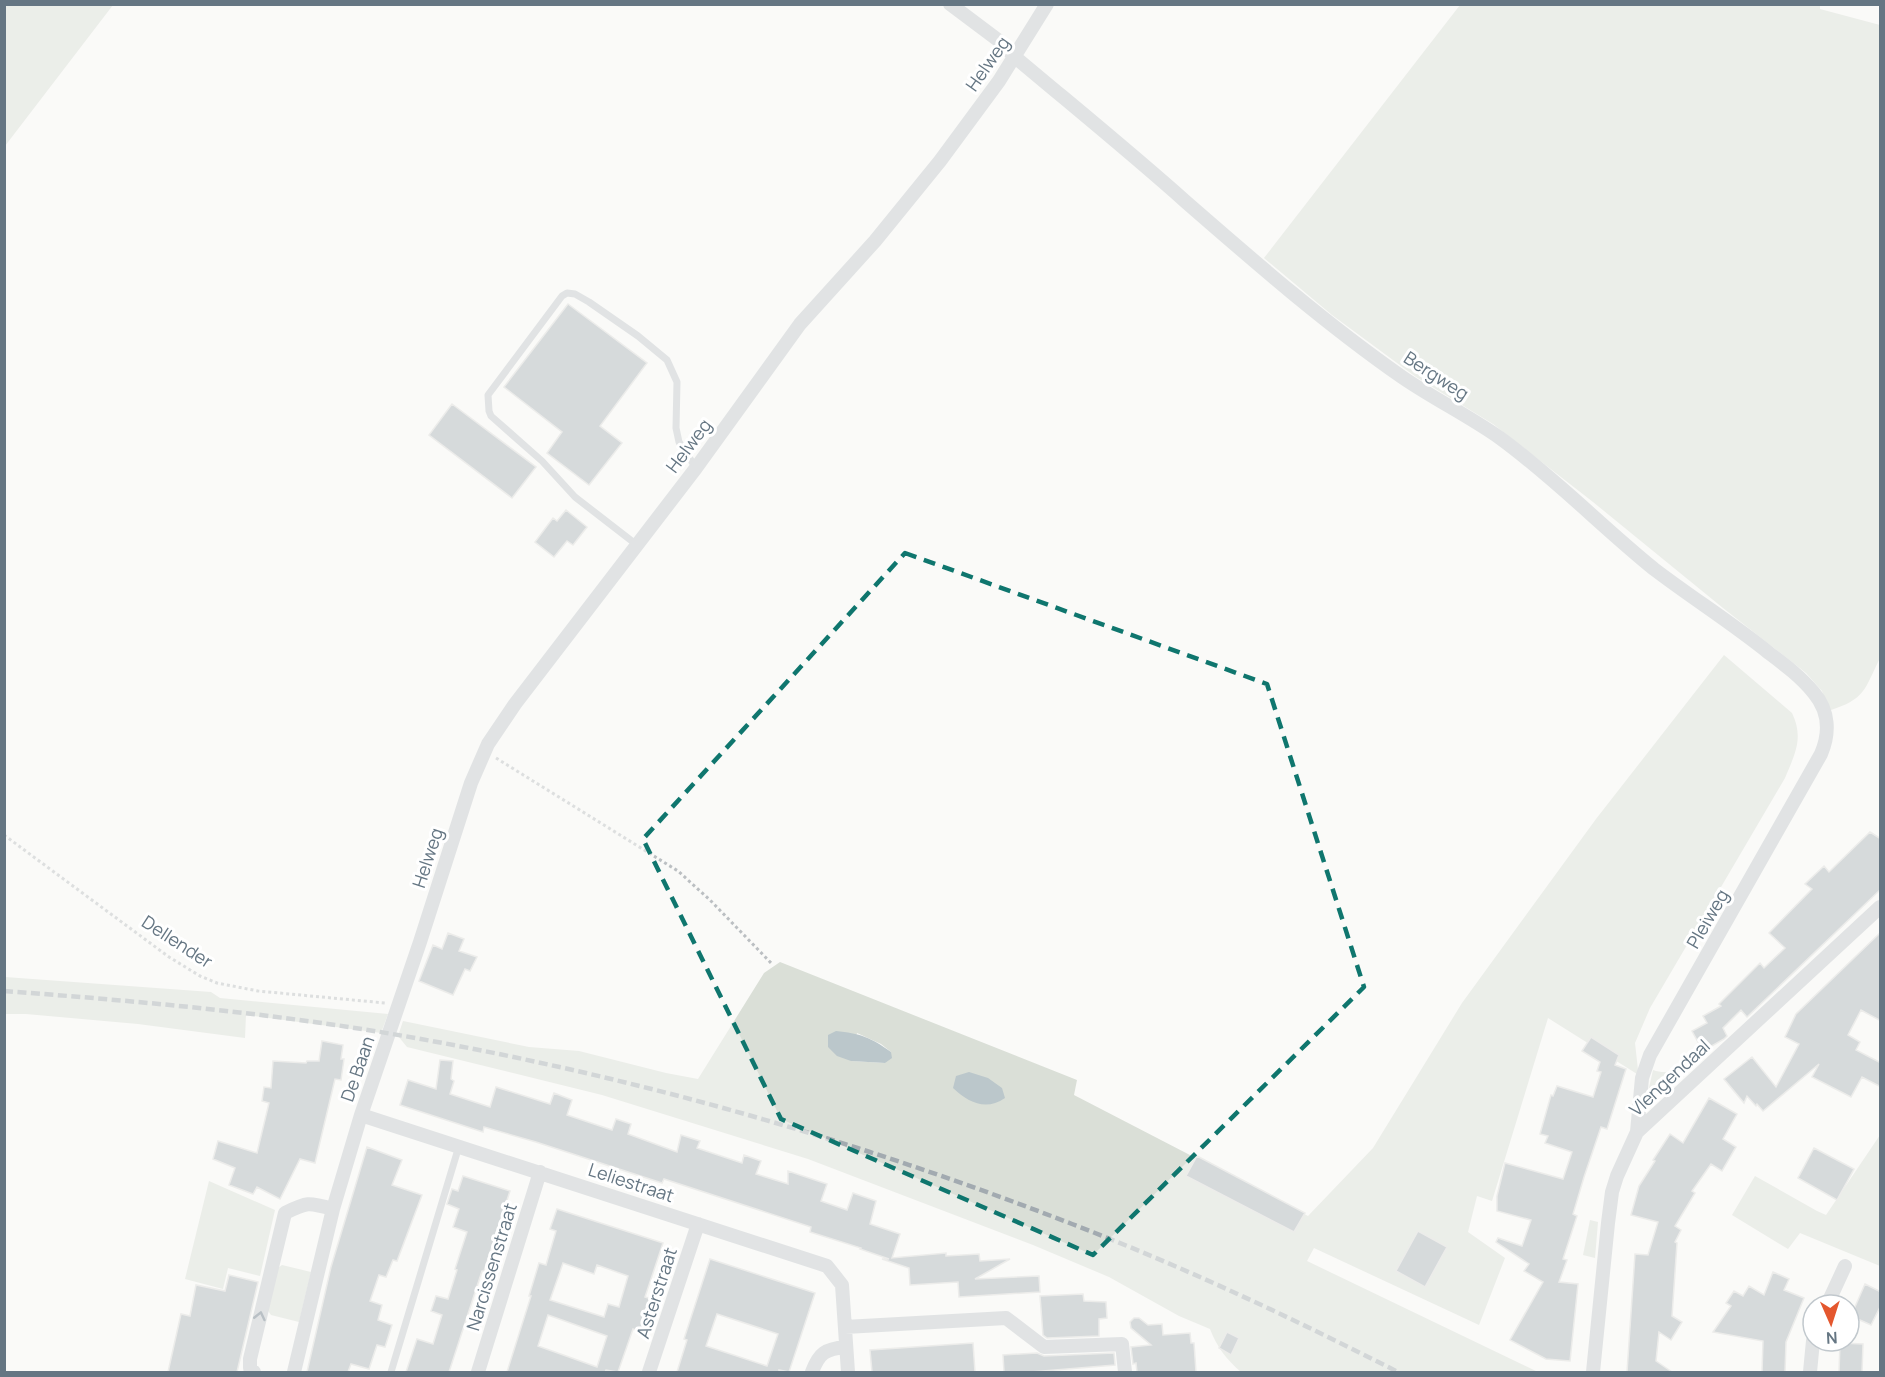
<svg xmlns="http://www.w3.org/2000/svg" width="1885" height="1377" font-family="Manrope,sans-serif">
<rect width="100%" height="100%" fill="#fafaf8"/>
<path fill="#dadfd7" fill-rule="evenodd" d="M 5,4 L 113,5 L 5,146 L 4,5 Z
M 1460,5 L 1820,5 L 1820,9 L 1880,25 L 1880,658 C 1864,690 1866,699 1828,711 L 1822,691 L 1806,673 L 1723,608 L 1593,502 L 1493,424 L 1416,377 L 1332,315 L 1264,258 Z
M 1724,655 L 1792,713 C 1804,738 1795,754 1785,778 L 1650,1008 L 1635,1043 L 1638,1070 L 1637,1074 L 1548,1018 L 1492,1201 L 1477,1196 L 1468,1232 L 1505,1258 L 1479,1325 L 1314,1248 L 1307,1261 L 1538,1372 L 1241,1372 C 1226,1359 1217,1347 1210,1329 L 1179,1316 L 1109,1277 L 1033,1245 L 808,1159 L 602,1095 L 407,1047 L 398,1036 L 403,1021 L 529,1047 L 579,1051 L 666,1073 L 698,1079 L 764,973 L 780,962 L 1077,1080 L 1074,1095 L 1308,1216 L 1373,1148 L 1462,1003 L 1596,819 ZM 857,1033 L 881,1044 L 891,1052 L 885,1063 L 851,1061 Z
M 5,977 L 211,992 L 220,998 L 388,1014 L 381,1033 L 246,1015 L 245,1038 L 138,1024 L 26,1014 L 5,1014 Z
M 1691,1063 L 1694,1066 L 1663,1094 L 1649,1088 L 1653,1070 C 1667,1075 1679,1070 1691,1063 Z
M 1880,1135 L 1880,1266 L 1800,1233 L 1788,1249 L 1732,1215 L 1755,1176 L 1817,1211 L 1826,1215 Z
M 209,1181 L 275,1210 L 260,1276 L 228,1268 L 223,1289 L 185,1279 Z
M 1590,1220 L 1598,1222 L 1595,1258 L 1583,1255 Z
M 282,1265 L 311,1272 L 299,1322 L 271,1315 L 266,1308 L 275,1270 Z"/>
<path fill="#bbc7cb" d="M 836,1031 C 859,1033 872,1038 891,1052 L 892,1058 L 885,1063 L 851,1061 L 837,1056 L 828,1047 L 828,1035 Z
M 969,1072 L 988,1078 L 1002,1088 L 1005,1098 C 986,1111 969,1103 953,1088 L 956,1076 Z"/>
<path fill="#aab3b9" stroke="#dcdcda" stroke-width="1.5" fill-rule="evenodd" d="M 568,304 L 647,363 L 600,426 L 622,443 L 589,485 L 547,453 L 562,432 L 504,387 Z
M 452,404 L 536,467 L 512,498 L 429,435 Z
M 566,510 L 587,527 L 573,545 L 567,541 L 554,557 L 535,542 L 553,518 L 557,521 Z
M 1870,832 L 1881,839 L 1881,889 L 1747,1017 L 1741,1010 L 1723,1028 L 1727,1036 L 1724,1039 L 1703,1051 L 1692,1031 L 1707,1023 L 1703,1016 L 1721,1006 L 1719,1004 L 1760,963 L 1764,968 L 1785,948 L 1769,933 L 1812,889 L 1805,884 L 1824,866 L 1829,872 Z
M 1881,932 L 1881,1021 L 1861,1010 L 1848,1035 L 1860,1042 L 1856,1050 L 1881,1063 L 1881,1087 L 1862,1077 L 1851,1097 L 1812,1077 L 1819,1064 L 1763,1111 L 1757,1104 L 1756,1106 L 1747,1096 L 1744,1103 L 1724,1079 L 1752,1057 L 1776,1087 L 1799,1044 L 1785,1037 L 1796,1014 Z
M 448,933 L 464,939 L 459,951 L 477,957 L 470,971 L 465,969 L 453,995 L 419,981 L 433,945 L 442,949 Z
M 1591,1037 L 1619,1055 L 1615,1065 L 1626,1069 L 1607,1129 L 1601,1127 L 1584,1177 L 1573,1214 L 1577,1216 L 1563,1259 L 1567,1260 L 1559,1282 L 1578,1284 L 1570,1361 L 1546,1359 L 1510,1340 L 1543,1282 L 1524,1271 L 1529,1264 L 1496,1242 L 1498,1238 L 1522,1246 L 1531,1220 L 1497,1211 L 1497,1196 L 1505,1163 L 1563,1179 L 1572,1152 L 1545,1143 L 1548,1136 L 1540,1134 L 1551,1095 L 1553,1096 L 1557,1086 L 1593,1097 L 1601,1072 L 1597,1071 L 1600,1062 L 1582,1051 Z
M 322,1041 L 343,1045 L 341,1059 L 344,1059 L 341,1080 L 335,1079 L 315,1163 L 300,1159 L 280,1199 L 257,1187 L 253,1194 L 229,1185 L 235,1168 L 213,1159 L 218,1141 L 257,1153 L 269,1103 L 262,1101 L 264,1087 L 271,1088 L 273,1061 L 306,1063 L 307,1061 L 319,1061 Z
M 440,1060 L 453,1061 L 451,1079 L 454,1081 L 450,1094 L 490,1107 L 496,1087 L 550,1104 L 554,1093 L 572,1100 L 567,1115 L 612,1130 L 616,1119 L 631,1124 L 628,1134 L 677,1152 L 681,1135 L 700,1141 L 697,1148 L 742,1163 L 744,1155 L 761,1161 L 756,1174 L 788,1184 L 788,1171 L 827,1184 L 821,1201 L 847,1210 L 853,1193 L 876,1201 L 870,1224 L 900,1234 L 892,1258 L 946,1253 L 946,1256 L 979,1254 L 980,1261 L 1010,1259 L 975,1279 L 1039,1276 L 1040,1292 L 959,1297 L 958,1282 L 910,1285 L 909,1268 L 882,1259 L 889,1259 L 860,1249 L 861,1248 L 810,1232 L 811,1227 L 664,1179 L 662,1183 L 536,1142 L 484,1127 L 483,1132 L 400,1105 L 408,1080 L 436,1089 Z
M 1709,1098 L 1737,1114 L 1723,1139 L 1736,1147 L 1722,1171 L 1711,1164 L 1692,1191 L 1695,1193 L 1675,1226 L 1681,1230 L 1675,1242 L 1677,1243 L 1672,1316 L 1682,1322 L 1671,1340 L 1659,1332 L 1656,1361 L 1672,1372 L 1627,1372 L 1635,1254 L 1648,1255 L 1658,1222 L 1631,1215 L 1639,1186 L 1655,1161 L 1653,1160 L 1670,1134 L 1683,1143 Z
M 367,1147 L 402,1160 L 392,1185 L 422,1195 L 397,1261 L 393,1260 L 386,1277 L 379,1275 L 370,1301 L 382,1305 L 378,1320 L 392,1325 L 385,1347 L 377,1345 L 369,1369 L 351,1364 L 348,1372 L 307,1372 L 331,1267 Z
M 1814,1148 L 1854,1169 L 1837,1200 L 1798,1178 Z
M 1197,1156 L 1305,1213 L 1294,1232 L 1186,1176 Z
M 463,1176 L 510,1191 L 484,1271 L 482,1271 L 449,1372 L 406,1372 L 417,1339 L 433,1344 L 442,1315 L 431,1311 L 436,1296 L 448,1299 L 457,1270 L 455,1269 L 467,1232 L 453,1227 L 459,1209 L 447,1204 L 452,1189 L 458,1191 Z
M 557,1209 L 663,1243 L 645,1297 L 652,1299 L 641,1332 L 633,1329 L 618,1372 L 606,1370 L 605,1372 L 507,1372 L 531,1296 L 529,1296 L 539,1263 L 546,1265 L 556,1231 L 550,1229 ZM 563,1263 L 594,1274 L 597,1265 L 628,1276 L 619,1307 L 608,1304 L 604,1317 L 550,1300 ZM 548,1315 L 607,1336 L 597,1367 L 538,1346 Z
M 1418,1231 L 1447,1247 L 1425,1287 L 1396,1271 Z
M 710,1259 L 815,1293 L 789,1372 L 779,1370 L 779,1372 L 677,1372 L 687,1340 L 684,1339 ZM 717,1314 L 778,1334 L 767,1366 L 706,1346 Z
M 1773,1272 L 1789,1279 L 1784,1290 L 1804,1298 L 1786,1342 L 1785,1372 L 1762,1372 L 1763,1341 L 1713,1332 L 1731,1306 L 1726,1303 L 1734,1291 L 1743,1296 L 1749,1286 L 1764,1295 Z
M 229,1275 L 258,1282 L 237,1372 L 168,1372 L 181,1314 L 190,1316 L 196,1285 L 225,1291 Z
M 1865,1284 L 1881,1292 L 1881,1305 L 1871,1325 L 1851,1316 Z
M 1083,1294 L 1084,1301 L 1106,1302 L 1107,1318 L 1099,1319 L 1099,1336 L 1047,1338 L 1043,1335 L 1040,1296 Z
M 1134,1318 L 1139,1318 L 1148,1325 L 1162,1324 L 1163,1335 L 1190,1333 L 1191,1343 L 1194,1343 L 1196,1372 L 1137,1372 L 1136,1363 L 1133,1364 L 1131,1347 L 1151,1345 L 1131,1328 L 1130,1322 Z
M 1227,1332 L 1239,1338 L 1231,1355 L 1219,1348 Z
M 973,1343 L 975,1372 L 872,1372 L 870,1350 Z
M 1840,1343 L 1863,1344 L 1862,1372 L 1839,1372 Z
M 1037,1353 L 1044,1356 L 1114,1353 L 1115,1365 L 1031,1372 L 1004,1372 L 1003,1355 Z"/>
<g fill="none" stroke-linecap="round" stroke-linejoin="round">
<path stroke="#bbbfc2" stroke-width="3" stroke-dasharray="3 3" stroke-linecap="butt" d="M 496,758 L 678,871 L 710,900 L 773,965
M 4,835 L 169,957 L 200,976 L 217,983 L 258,991 L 385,1003"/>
<path stroke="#c3c8cc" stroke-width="7" d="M 637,545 L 575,497 L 542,461 L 491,416 L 489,411 L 488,395 L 562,296 L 567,293 L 575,294 L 589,302 L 638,336 L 667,360 L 677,382 L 676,428 L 679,442 L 696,468
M 391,1372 L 459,1146"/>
<path stroke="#c3c8cc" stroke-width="14" d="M 950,4 L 998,40 L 1015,57 C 1072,105 1130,152 1186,202 C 1256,263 1326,324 1402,377 C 1434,399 1469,416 1500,438 C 1555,478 1602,527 1654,569 C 1692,598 1732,623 1769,653 C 1785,665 1801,677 1814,693 C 1829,711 1830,733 1821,754 L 1650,1055 L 1642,1078 L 1637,1132
M 361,1115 L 827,1266 L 842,1285 L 848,1372
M 1827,1305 L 1845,1266
M 845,1327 L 1006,1318 L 1044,1347 L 1122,1344 L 1125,1372
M 254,1372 L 250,1368 L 250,1359 L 285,1213 C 307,1202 308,1202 333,1209
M 294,1372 L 333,1209 L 361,1115 L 420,942 L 471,783 L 488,744 L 515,704 L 696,468 L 800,324 L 875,241 L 940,161 L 999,81 L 1047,4
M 478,1372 L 540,1172
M 649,1372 L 698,1224
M 812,1372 C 819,1353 825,1349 846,1347
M 1593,1372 L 1608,1223 L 1612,1192 L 1617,1176 L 1637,1132 L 1880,907
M 1810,1372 L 1813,1341"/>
<path stroke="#a2aab0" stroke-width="4.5" stroke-dasharray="9 4.5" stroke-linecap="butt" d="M 4,991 C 138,1001 272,1013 404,1036 C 633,1076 856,1140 1072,1224 C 1184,1267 1292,1318 1398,1372"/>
</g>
<defs><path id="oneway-chevron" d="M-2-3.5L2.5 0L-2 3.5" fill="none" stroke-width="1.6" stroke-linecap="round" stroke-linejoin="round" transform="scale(1.5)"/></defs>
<use stroke="#6a7a87" href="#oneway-chevron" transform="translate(260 1316) rotate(-77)"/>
<path d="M0 0H1885V1377H0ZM 905,553 L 1267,684 L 1364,987 L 1093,1255 L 781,1119 L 643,839 Z" fill="#fafaf8" fill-opacity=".55" fill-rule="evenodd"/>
<path fill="none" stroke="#0f766e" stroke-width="4.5" stroke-dasharray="12 8" stroke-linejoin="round" d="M 905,553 L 1267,684 L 1364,987 L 1093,1255 L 781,1119 L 643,839 Z"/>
<g text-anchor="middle" stroke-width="6" stroke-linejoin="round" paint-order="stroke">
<g font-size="18" fill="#657683" stroke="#fff">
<text transform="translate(988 64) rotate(-55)" y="6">Helweg</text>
<text transform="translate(1436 376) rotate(33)" y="6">Bergweg</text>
<text transform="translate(689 446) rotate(-53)" y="6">Helweg</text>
<text transform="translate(428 858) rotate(-72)" y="6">Helweg</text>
<text transform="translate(1708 919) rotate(-60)" y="6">Pleiweg</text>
<text transform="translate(177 942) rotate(33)" y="6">Dellender</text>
<text transform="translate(358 1069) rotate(-71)" y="6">De Baan</text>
<text transform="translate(1670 1078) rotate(-43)" y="6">Vlengendaal</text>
<text transform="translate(631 1183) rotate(18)" y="6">Leliestraat</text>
<text transform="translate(492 1267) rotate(-73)" y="6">Narcissenstraat</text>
<text transform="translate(657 1293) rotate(-72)" y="6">Asterstraat</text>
</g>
</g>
<rect width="1885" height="1377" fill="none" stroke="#657683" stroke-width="12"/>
<g transform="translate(1831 1323) rotate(177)"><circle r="28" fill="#ffffff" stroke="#c1c8cd" stroke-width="1.5"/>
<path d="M0-4.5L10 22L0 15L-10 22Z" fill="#e4572e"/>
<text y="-9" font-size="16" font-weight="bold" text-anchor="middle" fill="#657683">N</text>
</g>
</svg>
